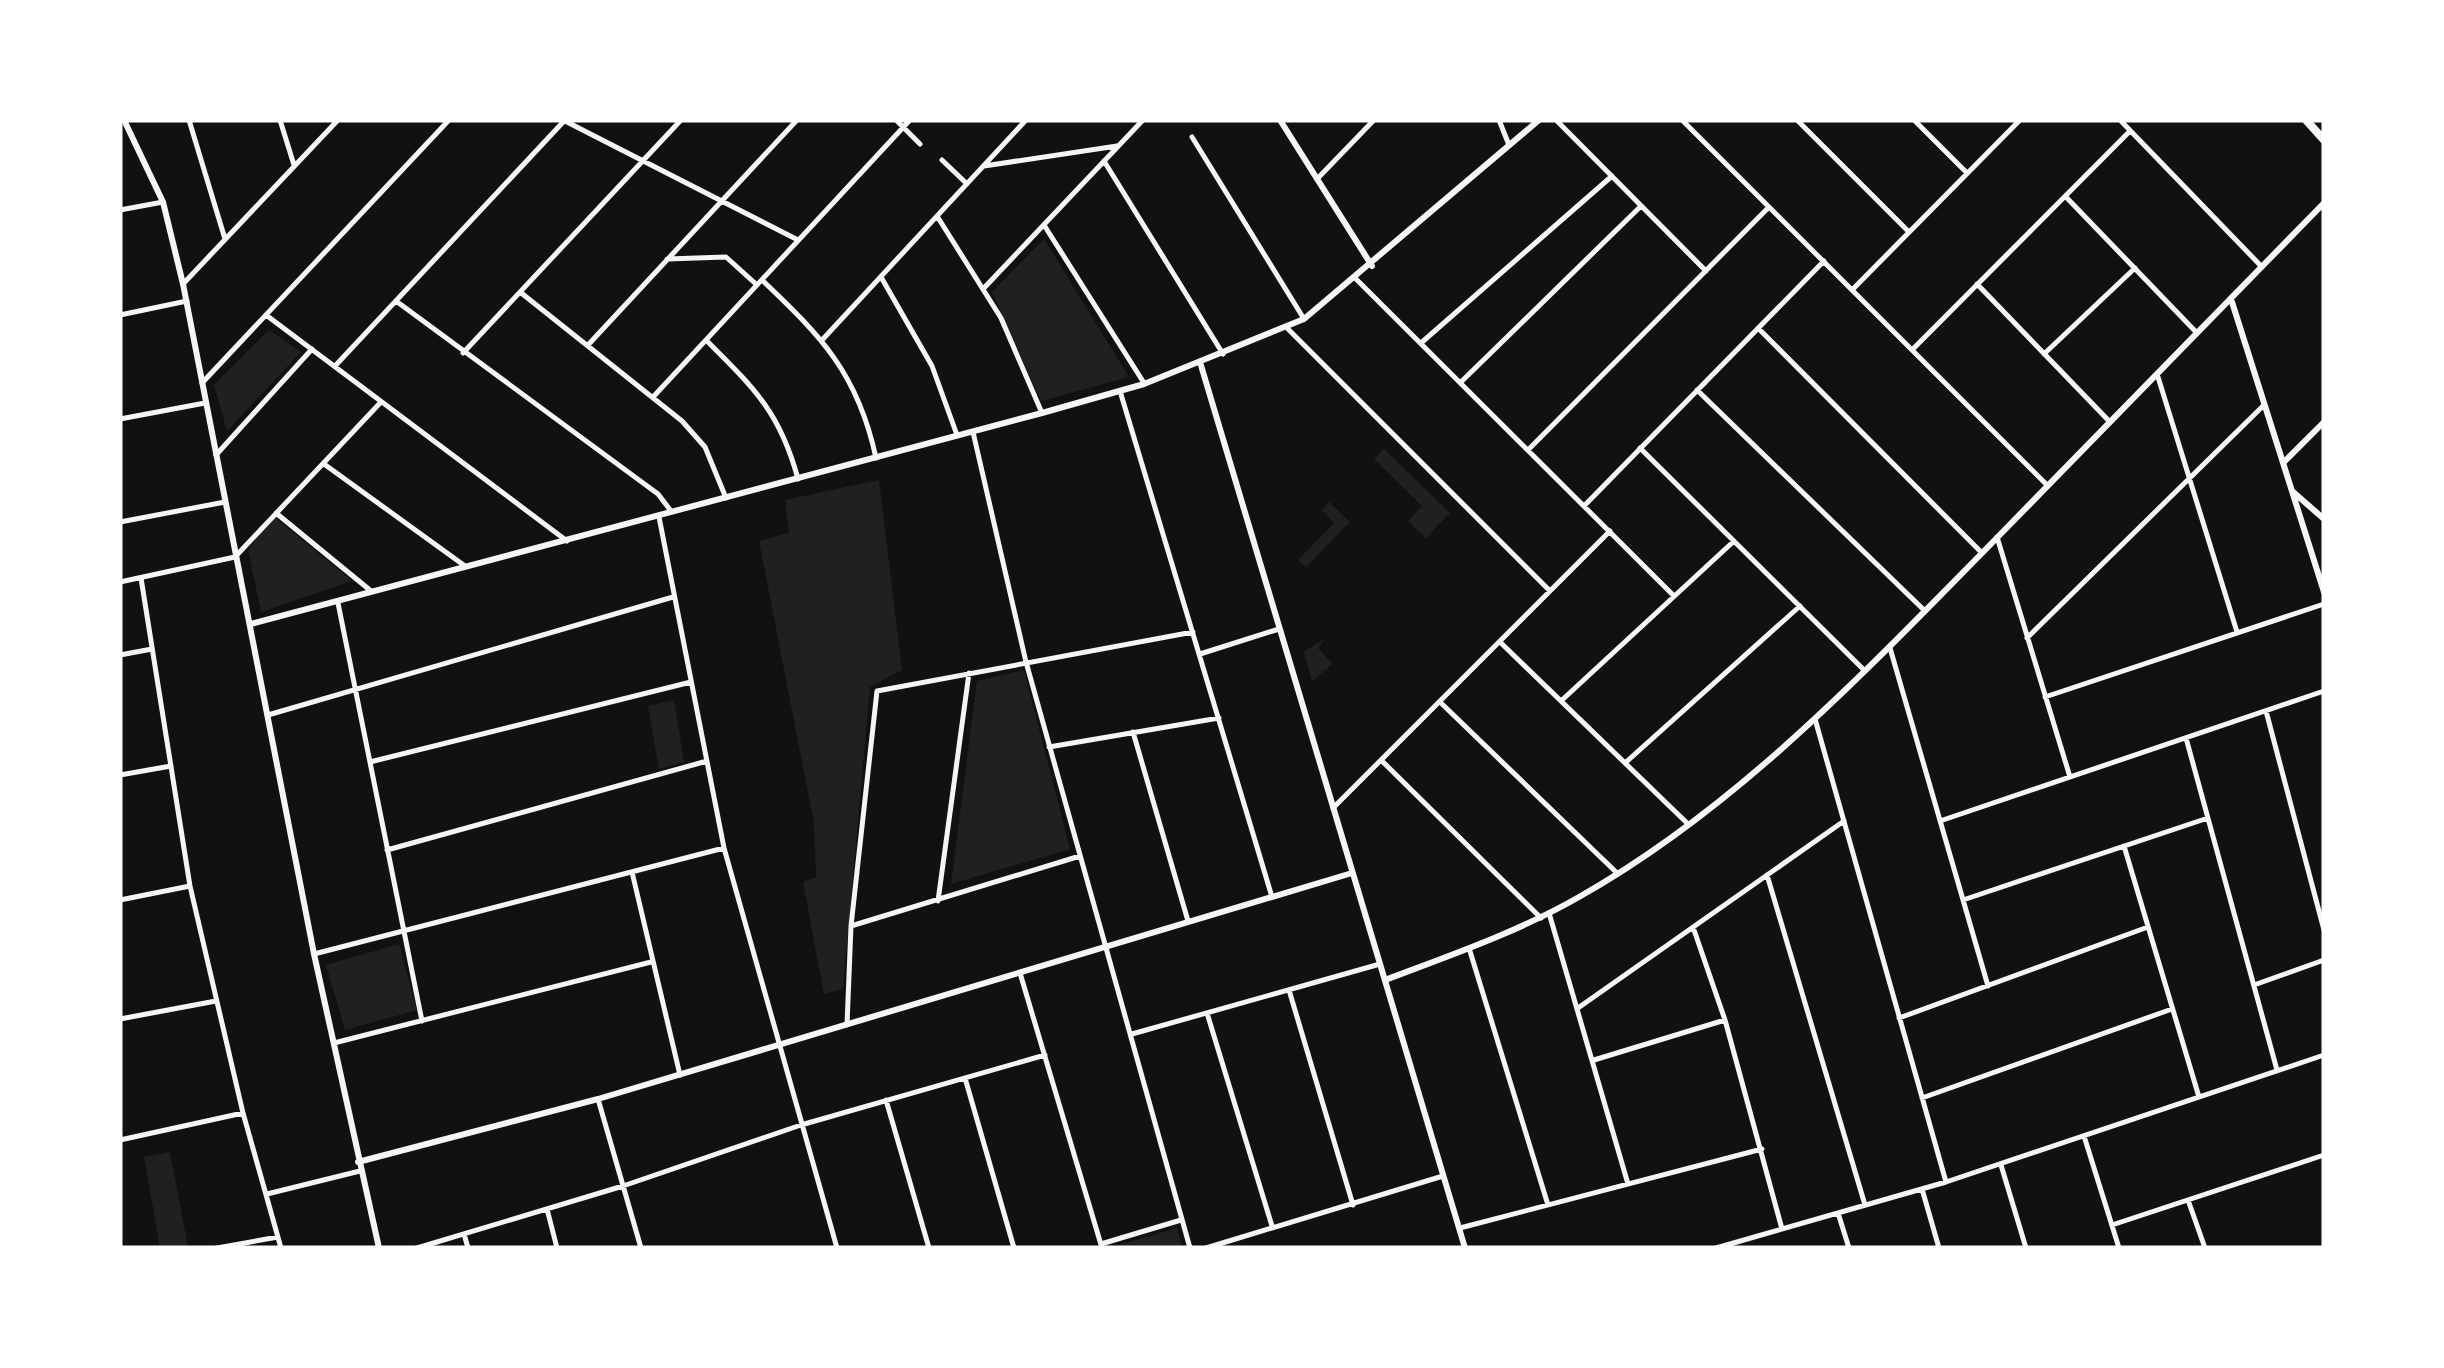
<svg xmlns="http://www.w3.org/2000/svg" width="2444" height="1368" font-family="Rubik,sans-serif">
<rect width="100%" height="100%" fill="#111"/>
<path fill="#202020" d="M 1044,239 L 1129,377 L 1041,401 L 992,292 Z
M 269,330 L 301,352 L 227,431 L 214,385 Z
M 1384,449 L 1450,513 L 1426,538 L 1408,521 L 1422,506 L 1374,459 Z
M 879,480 L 902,670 L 870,687 L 843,989 L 824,994 L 803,882 L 816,877 L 814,823 L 759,541 L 789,533 L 785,500 Z
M 1329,502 L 1350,522 L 1306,567 L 1298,560 L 1334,523 L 1322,510 Z
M 273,516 L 352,581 L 261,612 L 248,550 Z
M 1325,639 L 1318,648 L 1333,664 L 1312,681 L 1304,651 Z
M 1024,670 L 1070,849 L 951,884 L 977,681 Z
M 674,700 L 684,762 L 659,769 L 648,706 Z
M 399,944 L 417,1010 L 345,1030 L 326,965 Z
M 170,1152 L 188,1247 L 160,1248 L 144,1157 Z
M 1177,1228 L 1182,1248 L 1116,1248 L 1115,1246 Z"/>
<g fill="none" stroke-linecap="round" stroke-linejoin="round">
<path stroke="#f5f5f5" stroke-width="5" d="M 189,120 L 225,239
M 280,120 L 294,165
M 896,120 L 920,144
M 1499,120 L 1509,145
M 1556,120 L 1706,271
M 1682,120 L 2048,486
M 1797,120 L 1908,231
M 1914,120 L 1967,173
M 2120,120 L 2262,267
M 565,121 L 798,240
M 1192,137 L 1304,319
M 942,160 L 967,184
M 1104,161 L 1223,354
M 984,166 L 1117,146
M 1317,179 L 1374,120
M 2066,197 L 2197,333
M 120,210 L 163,202
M 937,216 L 1001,318 L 1042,413
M 1044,225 L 1144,383
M 667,259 L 726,257 L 757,285
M 881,277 L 932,366 L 957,435
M 1356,279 L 1674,596
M 762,280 C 822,337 858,374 876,458
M 183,284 L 338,120
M 1977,284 L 2110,422
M 984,288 L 1143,120
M 1852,290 L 2020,120
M 520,292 L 682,421 L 705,447 L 726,498
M 396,301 L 658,494 L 671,511
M 120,315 L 187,301
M 266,315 L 567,541
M 1758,328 L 1982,553
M 1288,329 L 1550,591
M 823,339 L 1026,120
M 706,340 C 754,388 780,412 798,479
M 1421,343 L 1612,176
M 588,345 L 797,120
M 1912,350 L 2130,131
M 463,353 L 681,120
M 2044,354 L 2135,268
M 335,366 L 565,120
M 2158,377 L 2237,632
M 1461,382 L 1641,206
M 202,383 L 449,120
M 1697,390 L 1925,611
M 1120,391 L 1272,897
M 654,396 L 910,120
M 120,419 L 205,403
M 973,432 L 1026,662 L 1190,1248
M 1640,448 L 1865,671
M 1528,450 L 1769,207
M 216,455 L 312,349
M 324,464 L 465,566
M 1584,506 L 1824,261
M 276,513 L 371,591
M 659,517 L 724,848 L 837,1248
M 120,522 L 225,502
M 1997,537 L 2070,777
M 141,578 L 190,886 L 243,1113 L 281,1248
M 120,582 L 235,557 L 381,402
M 338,603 L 422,1021
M 2027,638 L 2264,405
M 1500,642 L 1688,824
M 1890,648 L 1988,986
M 1200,654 L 1279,629
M 120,655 L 152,649
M 2045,697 L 2324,604
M 1561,701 L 1734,541
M 1440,702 L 1617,873
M 2266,711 L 2324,930
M 268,715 L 673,597
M 1815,719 L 1946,1182
M 1133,732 L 1188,921
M 2186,738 L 2277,1070
M 1049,747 L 1219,718
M 1381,760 L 1541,918
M 370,762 L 691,682
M 1625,763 L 1800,606
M 120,775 L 171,766
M 1333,808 L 1610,531
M 1940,821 L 2324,691
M 2124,846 L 2199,1097
M 387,850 L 707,761
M 632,872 L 680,1075
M 1767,875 L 1865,1205
M 120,900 L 190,886
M 1963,900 L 2208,818
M 938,901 L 969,673
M 1549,913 L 1628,1184
M 851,926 L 1080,856
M 1693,927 L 1725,1020 L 1782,1229
M 1469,948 L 1548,1205
M 314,954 L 724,848
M 1020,973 L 1102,1248
M 2254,985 L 2324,960
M 1289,990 L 1353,1205
M 1578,1008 L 1844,821
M 1207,1013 L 1272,1226
M 1899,1018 L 2148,927
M 120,1019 L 216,1001
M 847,1025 L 851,926 L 877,691 L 1193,632
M 1132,1034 L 1380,964
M 334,1043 L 651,962
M 1594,1060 L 1725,1020
M 965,1078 L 1014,1248
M 1922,1098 L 2172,1009
M 598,1099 L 641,1248
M 886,1100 L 929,1248
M 2084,1136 L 2119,1248
M 120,1140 L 243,1113
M 2001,1165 L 2026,1248
M 1922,1189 L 1939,1248
M 267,1194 L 360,1171
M 2188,1200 L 2205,1248
M 547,1209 L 557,1248
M 1838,1213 L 1849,1248
M 2112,1225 L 2324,1155
M 1460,1228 L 1762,1149
M 464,1234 L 468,1248
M 1101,1244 L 1181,1220
M 217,1248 L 278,1237
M 417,1248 L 623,1186 L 801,1125 L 1045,1055
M 1206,1248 L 1443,1176
M 1716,1248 L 1946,1182 L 2324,1055"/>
<path stroke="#f5f5f5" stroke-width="6" d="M 124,120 L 163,202 L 183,284 L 314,954 L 379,1248
M 1280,120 L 1372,266
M 2232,302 L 2324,592
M 1200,362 L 1465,1248
M 2283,463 L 2324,422
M 2292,491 L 2324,519
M 251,624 L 1042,413 L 1144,384 L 1304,319 L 1539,120
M 1385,980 C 1451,955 1518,932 1579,897 C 1735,809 1861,676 1986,549 C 2099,434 2212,319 2324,203
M 358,1162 L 598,1099 L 1352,873"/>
<path stroke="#f5f5f5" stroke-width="8" d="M 2306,120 L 2324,140"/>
</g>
<rect width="2444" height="1368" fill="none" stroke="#ffffff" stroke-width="245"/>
</svg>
